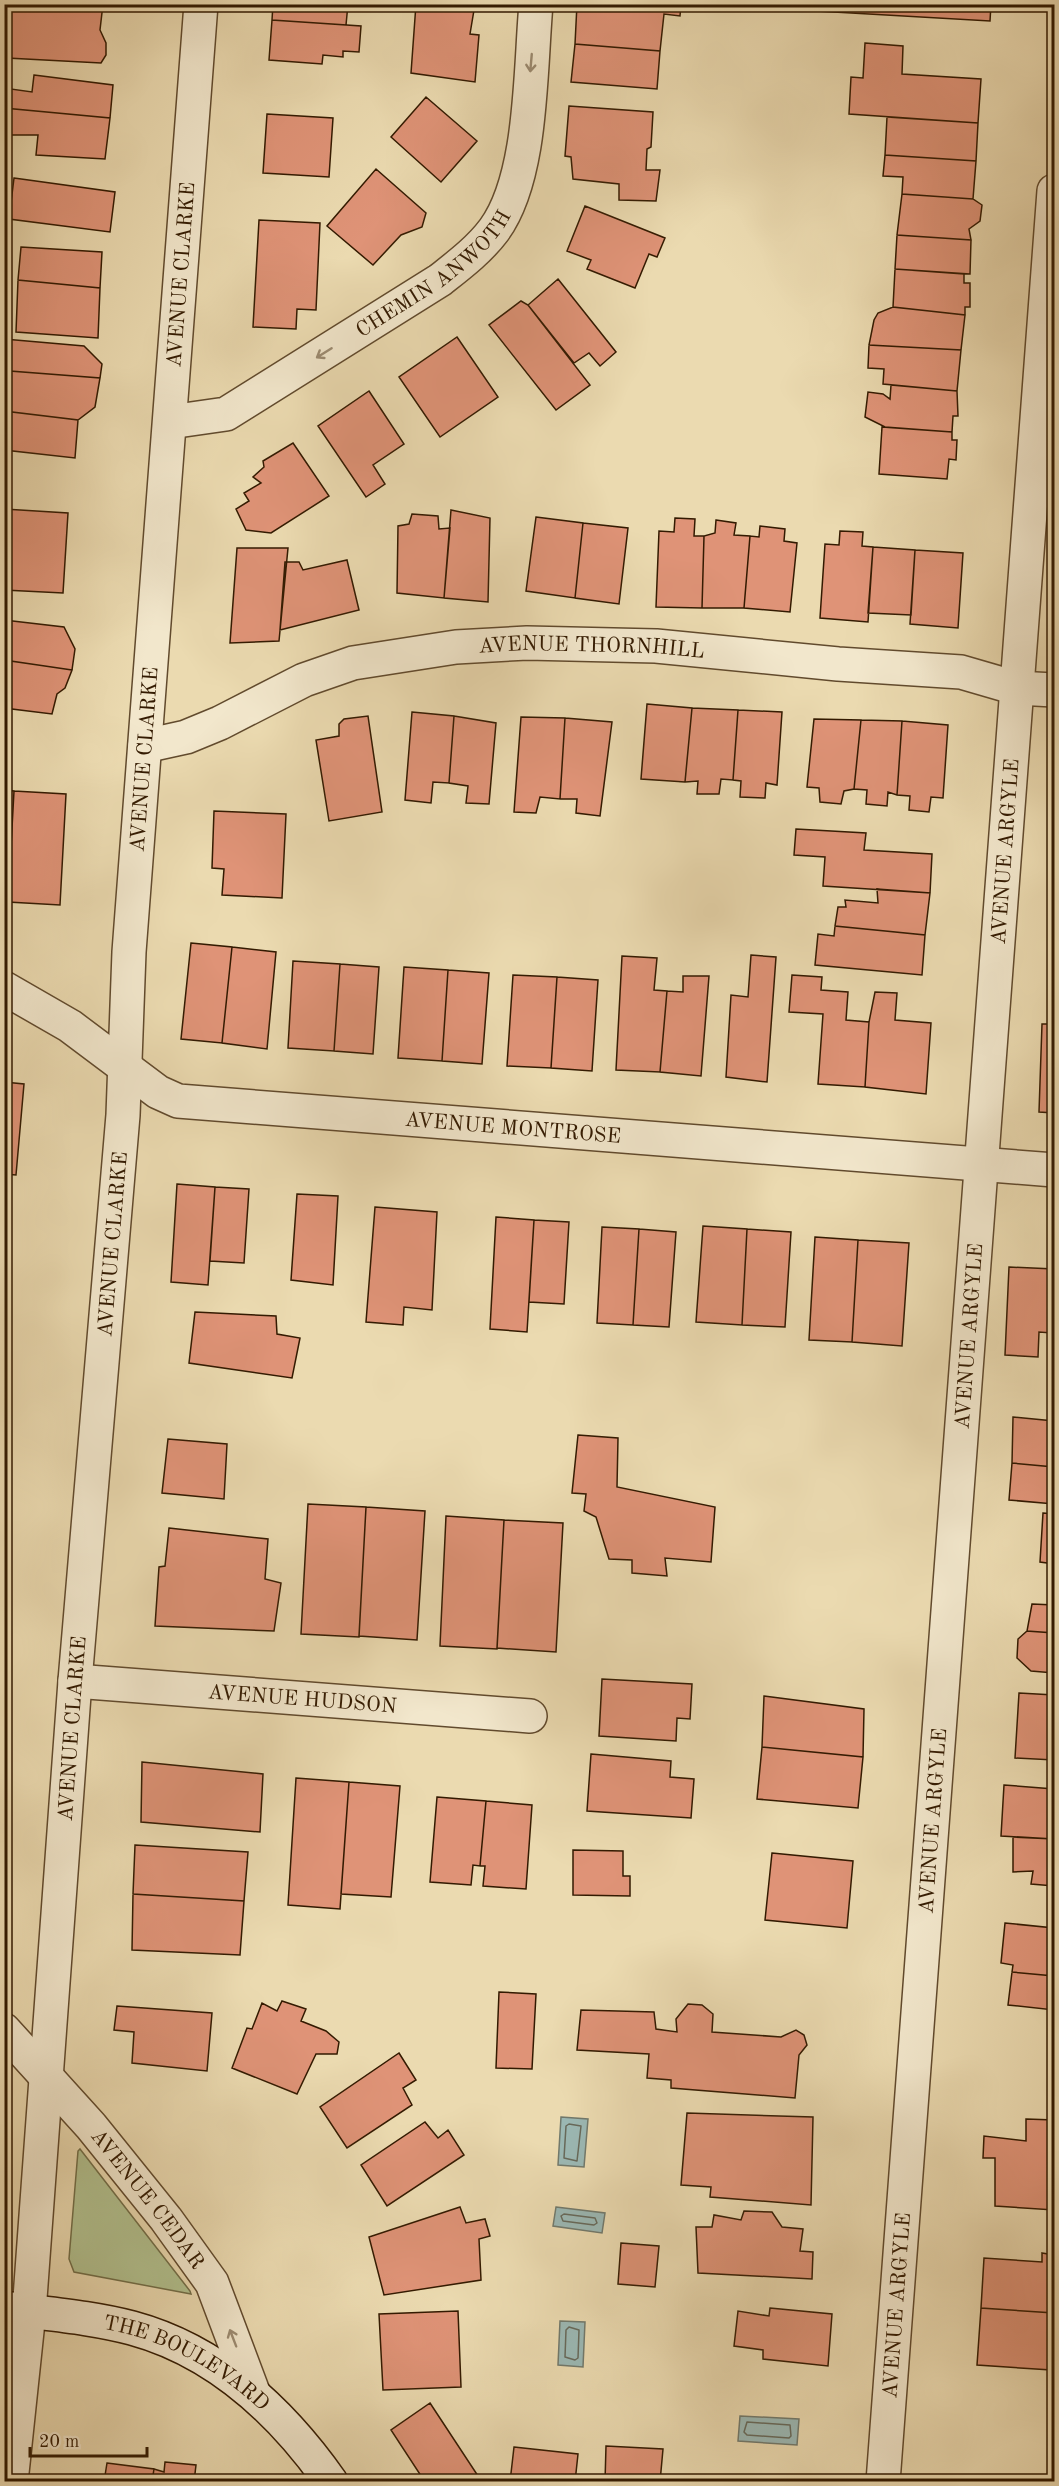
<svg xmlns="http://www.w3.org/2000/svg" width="1059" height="2486" font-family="'Old Standard TT',serif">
<rect width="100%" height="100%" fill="#ebdab0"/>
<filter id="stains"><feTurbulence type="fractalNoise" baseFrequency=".00333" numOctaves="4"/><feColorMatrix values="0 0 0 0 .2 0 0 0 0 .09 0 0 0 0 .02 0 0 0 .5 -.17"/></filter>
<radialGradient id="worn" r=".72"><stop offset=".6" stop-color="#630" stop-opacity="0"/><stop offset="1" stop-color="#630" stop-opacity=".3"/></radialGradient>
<path fill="#b2c18f" stroke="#726e48" stroke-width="1.5" d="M 80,2149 L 190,2291 L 191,2294 L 74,2272 L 69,2259 L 78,2151 Z"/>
<path fill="#9bb8b4" stroke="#71796c" stroke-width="1.5" d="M 561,2117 L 588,2119 L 584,2167 L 558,2165 Z
M 556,2207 L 605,2213 L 602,2233 L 553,2226 Z
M 560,2321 L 585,2322 L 583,2367 L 558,2365 Z
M 740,2416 L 799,2419 L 797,2445 L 738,2441 Z"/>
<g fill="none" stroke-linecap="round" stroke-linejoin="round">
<path stroke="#67695a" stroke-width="1.5" d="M 569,2124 L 581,2126 L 577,2161 L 564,2158 L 566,2126 Z
M 564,2214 L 595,2218 L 597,2223 L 594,2225 L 563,2221 L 561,2216 Z
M 569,2327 L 579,2330 L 578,2358 L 575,2360 L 565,2357 L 566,2330 Z
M 747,2422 L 790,2425 L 791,2436 L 789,2438 L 747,2435 L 744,2432 Z"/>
</g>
<path fill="#df9377" stroke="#331a01" stroke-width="1.5" d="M 6,4 L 103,4 L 100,30 L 106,43 L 106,55 L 101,63 L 7,58 Z
M 273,4 L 348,4 L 346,25 L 272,20 Z
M 416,4 L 475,4 L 470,34 L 479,35 L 475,82 L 411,73 Z
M 577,4 L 649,9 L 649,4 L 681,4 L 680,16 L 664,14 L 660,51 L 575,44 Z
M 782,4 L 991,4 L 990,21 L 782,9 Z
M 272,20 L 361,26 L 359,52 L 343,51 L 343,57 L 323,55 L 322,64 L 269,60 Z
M 865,43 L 903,46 L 902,74 L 981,79 L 978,123 L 849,114 L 851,77 L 863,78 Z
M 575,44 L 660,51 L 657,89 L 571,82 Z
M 34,75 L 113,85 L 110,118 L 4,108 L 4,88 L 32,92 Z
M 426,97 L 477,141 L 441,182 L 391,137 Z
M 569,106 L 653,112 L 651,147 L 647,149 L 646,170 L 660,170 L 656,201 L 619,200 L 619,184 L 573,179 L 571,157 L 565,156 Z
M 4,108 L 110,118 L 105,159 L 36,155 L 38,135 L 4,135 Z
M 267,114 L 333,118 L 329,177 L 263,173 Z
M 887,117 L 978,123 L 976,161 L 885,155 Z
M 885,155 L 976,161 L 973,199 L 902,194 L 903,177 L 883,176 Z
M 376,169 L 426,213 L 422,227 L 401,235 L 373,265 L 327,226 Z
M 14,178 L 115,192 L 110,232 L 9,219 Z
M 902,194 L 973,199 L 982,205 L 980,221 L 969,229 L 971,240 L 897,235 Z
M 585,206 L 665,238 L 657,257 L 649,254 L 635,288 L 587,269 L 591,260 L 567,251 Z
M 259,220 L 320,223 L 316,310 L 297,309 L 296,329 L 253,327 Z
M 897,235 L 971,240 L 970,274 L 895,269 Z
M 21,247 L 102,252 L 100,288 L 18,280 Z
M 895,269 L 964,274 L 964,283 L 970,283 L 970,307 L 965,307 L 965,315 L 893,307 Z
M 558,279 L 616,352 L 600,366 L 589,353 L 574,363 L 528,305 Z
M 18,280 L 100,288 L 98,338 L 16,332 Z
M 521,301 L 528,305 L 590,385 L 556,410 L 489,325 Z
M 893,307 L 965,315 L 961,350 L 869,345 L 874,320 L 878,313 Z
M 457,337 L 498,397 L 440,437 L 399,377 Z
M 4,339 L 84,346 L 102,364 L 100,378 L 10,371 L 11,365 L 4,364 Z
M 869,345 L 961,350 L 957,391 L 883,384 L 884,369 L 868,368 Z
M 10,371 L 100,378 L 95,407 L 78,420 L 4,411 L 4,386 L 9,386 Z
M 891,385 L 957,391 L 958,416 L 953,416 L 952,432 L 885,427 L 865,417 L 868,392 L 883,394 L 890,399 Z
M 369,391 L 404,444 L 373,465 L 385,484 L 366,497 L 318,426 Z
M 4,411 L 78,420 L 75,458 L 4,450 Z
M 882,427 L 952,432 L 952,440 L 957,440 L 956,460 L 949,459 L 947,479 L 879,474 Z
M 293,443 L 329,496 L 271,533 L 246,530 L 236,509 L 249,501 L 244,493 L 261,483 L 253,477 L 264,467 L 263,461 Z
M 4,509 L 68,513 L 63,593 L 4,590 Z
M 451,510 L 490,518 L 488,602 L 444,598 Z
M 412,514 L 438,516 L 439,529 L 450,528 L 444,598 L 397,593 L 398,526 L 409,524 Z
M 536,517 L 583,523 L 575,598 L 526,591 Z
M 675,518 L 695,519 L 694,536 L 704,536 L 702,608 L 656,607 L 659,531 L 674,532 Z
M 716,520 L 736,523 L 734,535 L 750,536 L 744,608 L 702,608 L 704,536 L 715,533 Z
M 583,523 L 628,528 L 619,604 L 575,598 Z
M 760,526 L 785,529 L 784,541 L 797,543 L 790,612 L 744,608 L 750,536 L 759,537 Z
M 840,531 L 863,532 L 862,546 L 873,547 L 868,622 L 820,618 L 825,544 L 839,545 Z
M 873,547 L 915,550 L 911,615 L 868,613 Z
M 237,548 L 288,548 L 279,641 L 230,643 Z
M 915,550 L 963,553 L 958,628 L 910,624 Z
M 347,560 L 359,610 L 280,630 L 285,562 L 299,562 L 303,570 Z
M 4,620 L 64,627 L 75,649 L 72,670 L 4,660 Z
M 4,660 L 72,670 L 65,688 L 57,694 L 52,714 L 4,708 Z
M 647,704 L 692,708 L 685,782 L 641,779 Z
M 692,708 L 738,710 L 733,780 L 721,779 L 719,794 L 697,794 L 698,781 L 685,782 Z
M 738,710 L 782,712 L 777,785 L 766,783 L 765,798 L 740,797 L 741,781 L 733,780 Z
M 412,712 L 454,716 L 449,783 L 433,782 L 431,803 L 405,800 Z
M 368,716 L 382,812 L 329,821 L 316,740 L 339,736 L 339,724 L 344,719 Z
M 454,716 L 496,723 L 489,804 L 466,803 L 468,786 L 449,783 Z
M 521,717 L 565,718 L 560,799 L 540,797 L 536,813 L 514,812 Z
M 565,718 L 612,722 L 600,816 L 576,813 L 577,799 L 560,799 Z
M 814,719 L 861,720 L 854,789 L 844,791 L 841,804 L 820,802 L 819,788 L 807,787 Z
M 861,720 L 902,721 L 897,795 L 888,792 L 887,806 L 866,804 L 867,790 L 854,789 Z
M 902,721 L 948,725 L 943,798 L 931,797 L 929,812 L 909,810 L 910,796 L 897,795 Z
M 4,790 L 14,791 L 8,902 L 4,902 Z
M 14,791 L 66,794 L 60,905 L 8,902 Z
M 214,811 L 286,814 L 282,898 L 222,895 L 224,869 L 212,868 Z
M 796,829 L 866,833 L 864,850 L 932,854 L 930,893 L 823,886 L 825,857 L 794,855 Z
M 877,889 L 930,893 L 925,935 L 835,926 L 838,907 L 846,907 L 845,900 L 878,903 Z
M 835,926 L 925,935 L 922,975 L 815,965 L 818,934 L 834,936 Z
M 191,943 L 232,947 L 222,1043 L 181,1039 Z
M 232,947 L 276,952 L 267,1049 L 222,1043 Z
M 751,955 L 776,957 L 767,1082 L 726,1077 L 731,995 L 748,997 Z
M 622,956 L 657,958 L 654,990 L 667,991 L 660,1072 L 616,1070 Z
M 293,961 L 340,964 L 334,1051 L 288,1048 Z
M 340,964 L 379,967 L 373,1054 L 334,1051 Z
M 404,967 L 448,970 L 442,1061 L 398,1058 Z
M 448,970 L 489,973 L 482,1064 L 442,1061 Z
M 513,975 L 557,977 L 551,1068 L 507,1066 Z
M 792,975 L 822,977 L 821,990 L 848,992 L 846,1020 L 869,1022 L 865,1087 L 818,1084 L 823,1014 L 789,1012 Z
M 683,976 L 709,976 L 701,1076 L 660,1072 L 667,991 L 683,992 Z
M 557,977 L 598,980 L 592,1071 L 551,1068 Z
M 875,992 L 897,993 L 895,1020 L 931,1023 L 926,1094 L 865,1087 L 869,1022 Z
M 1042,1024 L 1054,1024 L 1054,1113 L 1039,1112 Z
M 4,1082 L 24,1084 L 16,1175 L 4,1174 Z
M 177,1184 L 215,1187 L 208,1285 L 171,1282 Z
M 215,1187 L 249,1189 L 244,1263 L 210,1261 Z
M 297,1194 L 338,1196 L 333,1285 L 291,1280 Z
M 375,1207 L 437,1212 L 432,1310 L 404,1307 L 403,1325 L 366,1322 Z
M 496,1217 L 534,1220 L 527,1332 L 490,1329 Z
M 534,1220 L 569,1222 L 564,1304 L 529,1302 Z
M 703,1226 L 747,1229 L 742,1325 L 696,1322 Z
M 602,1227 L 639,1229 L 633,1325 L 597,1323 Z
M 639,1229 L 676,1232 L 669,1327 L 633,1325 Z
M 747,1229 L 791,1232 L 785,1327 L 742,1325 Z
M 815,1237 L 858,1240 L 852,1342 L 809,1340 Z
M 858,1240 L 909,1243 L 902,1346 L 852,1342 Z
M 1009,1267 L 1054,1269 L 1052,1333 L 1039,1332 L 1038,1357 L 1005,1355 Z
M 195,1312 L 276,1316 L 277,1334 L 300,1338 L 292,1378 L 189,1363 Z
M 1013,1417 L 1054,1421 L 1054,1467 L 1012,1463 Z
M 578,1435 L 618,1438 L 617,1487 L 715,1507 L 711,1562 L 665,1558 L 667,1576 L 632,1573 L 632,1560 L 609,1559 L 596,1517 L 584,1511 L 586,1494 L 572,1493 Z
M 168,1439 L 227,1444 L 224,1499 L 162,1493 Z
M 1012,1463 L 1054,1467 L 1054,1504 L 1009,1500 Z
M 308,1504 L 366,1507 L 359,1637 L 301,1634 Z
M 366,1507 L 425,1511 L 417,1640 L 359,1636 Z
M 1043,1513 L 1054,1514 L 1054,1564 L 1040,1562 Z
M 446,1516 L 504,1520 L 497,1649 L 440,1646 Z
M 504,1520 L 563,1523 L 556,1652 L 497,1648 Z
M 169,1528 L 268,1539 L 265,1579 L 281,1583 L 274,1631 L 155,1626 L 159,1567 L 165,1566 Z
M 1032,1604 L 1054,1605 L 1054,1633 L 1027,1631 Z
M 1027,1631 L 1054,1633 L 1054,1673 L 1031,1671 L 1017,1658 L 1018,1639 Z
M 602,1679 L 692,1684 L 690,1719 L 677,1718 L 676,1741 L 599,1736 Z
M 1019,1693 L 1054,1695 L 1054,1760 L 1015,1758 Z
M 764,1696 L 864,1709 L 863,1757 L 762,1747 Z
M 762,1747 L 863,1757 L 858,1808 L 757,1799 Z
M 591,1754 L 671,1761 L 670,1777 L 694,1779 L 691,1818 L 587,1811 Z
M 142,1762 L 263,1774 L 260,1832 L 141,1822 Z
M 296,1778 L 349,1782 L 340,1909 L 288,1905 Z
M 349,1782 L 400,1786 L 391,1897 L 341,1894 Z
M 1004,1785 L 1054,1789 L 1054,1839 L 1001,1836 Z
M 437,1797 L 486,1801 L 480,1866 L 473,1865 L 471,1885 L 430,1882 Z
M 486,1801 L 532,1805 L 526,1889 L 483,1886 L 485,1866 L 480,1866 Z
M 1013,1837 L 1054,1839 L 1054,1886 L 1031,1884 L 1033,1871 L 1013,1872 Z
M 135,1845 L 248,1852 L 244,1901 L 133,1894 Z
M 573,1850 L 623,1851 L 623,1876 L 630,1876 L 630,1896 L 573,1895 Z
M 772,1853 L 853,1861 L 847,1928 L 765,1920 Z
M 133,1894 L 244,1901 L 240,1955 L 132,1950 Z
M 1005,1923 L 1054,1928 L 1054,1976 L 1012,1972 L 1013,1965 L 1001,1963 Z
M 1012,1972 L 1054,1976 L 1054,2010 L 1008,2005 Z
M 499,1992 L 536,1994 L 532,2069 L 496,2068 Z
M 282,2001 L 306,2009 L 301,2021 L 326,2031 L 339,2042 L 337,2054 L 316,2054 L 297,2094 L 232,2068 L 247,2028 L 252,2029 L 262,2003 L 277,2011 Z
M 688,2004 L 702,2005 L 713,2014 L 712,2032 L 781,2037 L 796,2030 L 804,2035 L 807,2045 L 799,2055 L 795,2098 L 671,2088 L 671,2080 L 647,2078 L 649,2054 L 577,2050 L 581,2010 L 654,2012 L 656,2029 L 677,2032 L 676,2019 Z
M 117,2006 L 212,2013 L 207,2071 L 132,2063 L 134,2032 L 114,2030 Z
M 399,2053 L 416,2080 L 403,2088 L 412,2105 L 347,2148 L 320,2107 Z
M 687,2113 L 813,2117 L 811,2205 L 710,2197 L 711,2187 L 681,2185 Z
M 1026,2119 L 1054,2120 L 1054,2210 L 995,2206 L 995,2158 L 983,2158 L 984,2136 L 1026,2141 Z
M 425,2122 L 438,2138 L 448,2130 L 464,2155 L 387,2206 L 361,2165 Z
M 460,2207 L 466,2223 L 485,2219 L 490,2236 L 479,2239 L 481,2280 L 384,2295 L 369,2237 Z
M 744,2211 L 772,2212 L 782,2227 L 803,2229 L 800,2251 L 813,2252 L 812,2279 L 698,2273 L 696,2227 L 712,2227 L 714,2215 L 741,2220 Z
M 621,2243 L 659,2246 L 655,2287 L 618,2284 Z
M 1042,2253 L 1054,2255 L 1054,2313 L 981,2308 L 984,2258 L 1042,2262 Z
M 770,2308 L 832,2314 L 828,2366 L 763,2359 L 763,2350 L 734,2346 L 738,2311 L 769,2316 Z
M 981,2308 L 1054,2313 L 1054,2379 L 1051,2379 L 1051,2370 L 977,2365 Z
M 458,2311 L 461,2387 L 383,2390 L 379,2314 Z
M 430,2403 L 482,2482 L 425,2482 L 391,2430 Z
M 1050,2414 L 1054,2415 L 1054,2461 L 1048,2461 Z
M 606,2446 L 663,2449 L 660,2482 L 605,2482 Z
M 514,2447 L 578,2454 L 575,2482 L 510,2482 Z
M 165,2462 L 196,2465 L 194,2482 L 152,2482 L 154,2469 L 164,2472 Z
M 107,2463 L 154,2469 L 152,2482 L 104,2482 Z"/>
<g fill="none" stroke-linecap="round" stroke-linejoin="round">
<g stroke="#614a2d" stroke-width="36">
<g id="minor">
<path id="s1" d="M 170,422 L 226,414 L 440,280 C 459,265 479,250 494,230 C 533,177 530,69 536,4"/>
<path id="s2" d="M 145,746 L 186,737 L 220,723 L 304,680 L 353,663 L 456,647 L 527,643 L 656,646 L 838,664 L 961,672 L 1016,688 L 1054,690"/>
<path id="s3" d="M 4,988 L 70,1026 L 158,1092 L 178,1101 L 1054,1170"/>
<path id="s4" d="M 75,1681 L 530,1716"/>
<path id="s5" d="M 4,2030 L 91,2126 L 166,2219 L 212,2283 L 253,2392"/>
<path id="s6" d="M 11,2482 L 29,2312 L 75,1681 L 123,1115 L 129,952 L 201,4"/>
<path id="s7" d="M 883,2482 L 1054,191"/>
</g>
</g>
<g stroke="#331a01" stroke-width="36">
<g id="secondary">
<path id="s8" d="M 4,2308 C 47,2314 90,2317 132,2328 C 217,2351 281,2411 331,2482"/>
</g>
</g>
<use href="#minor" stroke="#f2e7cc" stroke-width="33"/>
<use href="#secondary" stroke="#f2e7cc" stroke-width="33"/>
</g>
<defs><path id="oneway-shaft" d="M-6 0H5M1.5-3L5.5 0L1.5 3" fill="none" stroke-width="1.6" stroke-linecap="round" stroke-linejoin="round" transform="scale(1.5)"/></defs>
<g stroke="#9c8b71">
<use href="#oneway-shaft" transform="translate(531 63) rotate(95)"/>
<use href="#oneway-shaft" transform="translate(324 353) rotate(148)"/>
<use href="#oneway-shaft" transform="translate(233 2338) rotate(-111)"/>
</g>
<g text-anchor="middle" stroke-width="4.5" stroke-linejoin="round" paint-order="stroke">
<g font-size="21" fill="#331a01" stroke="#f2e7cc">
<text dy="7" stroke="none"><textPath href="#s1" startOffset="308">CHEMIN ANWOTH</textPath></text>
<text dy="7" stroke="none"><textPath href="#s6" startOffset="2214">AVENUE CLARKE</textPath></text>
<text dy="7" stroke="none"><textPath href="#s2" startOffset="465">AVENUE THORNHILL</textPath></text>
<text dy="7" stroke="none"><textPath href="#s6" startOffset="1728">AVENUE CLARKE</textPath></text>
<text dy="7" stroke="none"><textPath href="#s7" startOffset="1635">AVENUE ARGYLE</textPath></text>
<text dy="7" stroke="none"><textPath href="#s3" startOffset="544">AVENUE MONTROSE</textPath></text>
<text dy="7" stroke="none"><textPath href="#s6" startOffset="1242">AVENUE CLARKE</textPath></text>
<text dy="7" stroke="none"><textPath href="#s7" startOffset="1149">AVENUE ARGYLE</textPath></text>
<text dy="7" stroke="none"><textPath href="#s4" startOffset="228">AVENUE HUDSON</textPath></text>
<text dy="7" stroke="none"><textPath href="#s6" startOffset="756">AVENUE CLARKE</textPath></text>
<text dy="7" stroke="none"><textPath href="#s7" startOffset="663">AVENUE ARGYLE</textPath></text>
<text dy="7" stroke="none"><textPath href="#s5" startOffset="222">AVENUE CEDAR</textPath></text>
<text dy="7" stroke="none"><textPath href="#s7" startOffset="177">AVENUE ARGYLE</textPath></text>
<text dy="7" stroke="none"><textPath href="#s8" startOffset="194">THE BOULEVARD</textPath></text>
</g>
</g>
<rect width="1059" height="2486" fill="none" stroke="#ebdab0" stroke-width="24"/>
<rect x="6" y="6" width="1047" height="2474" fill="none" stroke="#331a01" stroke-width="3"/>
<rect x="12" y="12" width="1035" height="2462" fill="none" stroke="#331a01" stroke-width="1.5"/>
<path d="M30 2447v9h117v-9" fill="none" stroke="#331a01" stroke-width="3"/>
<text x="39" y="2447" font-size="18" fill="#331a01" stroke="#f2e7cc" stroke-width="4.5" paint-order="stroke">20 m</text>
<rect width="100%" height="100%" filter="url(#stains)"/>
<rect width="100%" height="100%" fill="url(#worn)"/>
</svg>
